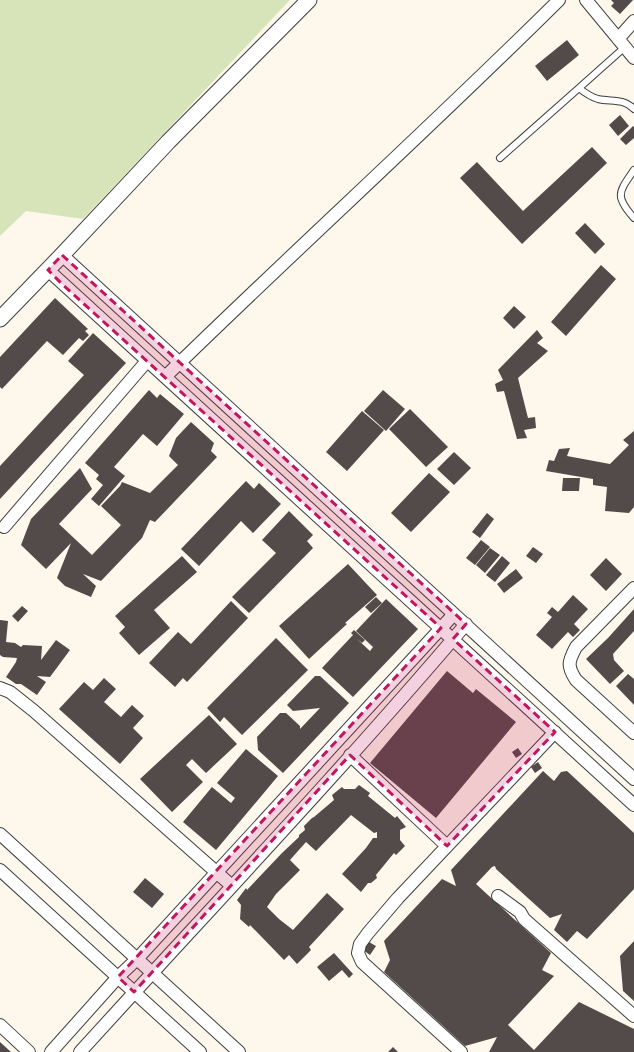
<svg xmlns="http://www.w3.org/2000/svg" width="634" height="1052" font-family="'PT Serif',serif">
<rect width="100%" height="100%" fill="#fdf7ec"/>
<path fill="#d7e4b9" d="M 0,0 L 290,0 L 83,219 L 26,211 L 0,236 Z"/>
<path fill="#534b49" d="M 611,0 L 633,0 L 620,14 L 611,6 L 614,3 Z
M 567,40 L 579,55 L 547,81 L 535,66 Z
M 620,115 L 629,126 L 618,136 L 609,125 Z
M 633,126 L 634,127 L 634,138 L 626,145 L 620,139 Z
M 592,147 L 607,163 L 522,244 L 460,178 L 477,162 L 523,211 Z
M 585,223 L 605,244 L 595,254 L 575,233 Z
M 601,265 L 616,279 L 566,336 L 551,322 Z
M 55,298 L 88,329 L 85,331 L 89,335 L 83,341 L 79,338 L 63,355 L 47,341 L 2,389 L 0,387 L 0,357 Z
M 514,306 L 526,317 L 514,329 L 503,318 Z
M 537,330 L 543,338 L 537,343 L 548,351 L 518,378 L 528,418 L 535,417 L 536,428 L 524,430 L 527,438 L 517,439 L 504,391 L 497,392 L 495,384 L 503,380 L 498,370 Z
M 93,333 L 126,363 L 0,499 L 0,466 L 84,375 L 68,361 Z
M 149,390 L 157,398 L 160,394 L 184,414 L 157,446 L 143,434 L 114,467 L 125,476 L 99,506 L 91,499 L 103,485 L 96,479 L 99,475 L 85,463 Z
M 383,390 L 405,409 L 386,431 L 364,411 Z
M 410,409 L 448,447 L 426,467 L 389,429 Z
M 362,411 L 384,430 L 347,471 L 326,452 Z
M 191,422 L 214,443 L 211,451 L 217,457 L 155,522 L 150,520 L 142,538 L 101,581 L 83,574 L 96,586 L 91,597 L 65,586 L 57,578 L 71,543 L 46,569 L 21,545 L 31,519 L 80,468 L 92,489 L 59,524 L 92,555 L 121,525 L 101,506 L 120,486 L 122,482 L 150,493 L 178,465 L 169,456 L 176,438 Z
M 634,431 L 634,507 L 629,513 L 605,511 L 607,487 L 593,485 L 593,479 L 546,471 L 549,460 L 554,461 L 559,449 L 570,448 L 567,456 L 610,464 L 629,445 L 623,440 Z
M 454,452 L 471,468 L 454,485 L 437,469 Z
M 429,473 L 450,492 L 411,532 L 391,513 Z
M 563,478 L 580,478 L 579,491 L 562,491 Z
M 246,481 L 254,489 L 259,483 L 281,504 L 253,533 L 241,521 L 199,566 L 181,549 Z
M 289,511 L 313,535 L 307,541 L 313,548 L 249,613 L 232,597 L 276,553 L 262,540 Z
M 487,513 L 494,519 L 480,538 L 472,532 Z
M 481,540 L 490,547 L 475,565 L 466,558 Z
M 533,547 L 543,554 L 536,563 L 526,556 Z
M 490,548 L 500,555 L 485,573 L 476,565 Z
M 182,556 L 197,572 L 154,610 L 170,628 L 139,655 L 119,633 L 125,627 L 115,616 Z
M 502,556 L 510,563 L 495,582 L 486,575 Z
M 606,558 L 622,574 L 606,591 L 590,575 Z
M 348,564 L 377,595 L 345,623 L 347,624 L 309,659 L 279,626 Z
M 516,569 L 523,578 L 504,593 L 497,584 Z
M 573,595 L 588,609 L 574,624 L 580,630 L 573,637 L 568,632 L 552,649 L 536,635 L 552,617 L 547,613 L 552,607 L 558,612 Z
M 376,597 L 382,603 L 371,613 L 365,607 Z
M 386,599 L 418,629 L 353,697 L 322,668 L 353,635 L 351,633 L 354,630 L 365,640 L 362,643 L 357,639 L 370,651 L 373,647 L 356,631 Z
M 231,601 L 248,618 L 187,682 L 183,678 L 175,687 L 149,663 L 178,632 L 191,644 Z
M 22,606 L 28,611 L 18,622 L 12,616 Z
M 634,609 L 634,631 L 613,654 L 614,660 L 624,671 L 610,684 L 586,659 L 608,638 Z
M 0,620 L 8,621 L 6,642 L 15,643 L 21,647 L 23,645 L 42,646 L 41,660 L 56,640 L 70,650 L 50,677 L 37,676 L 46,682 L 37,695 L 21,684 L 16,684 L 6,677 L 16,662 L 17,658 L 3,657 L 0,655 Z
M 276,638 L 308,670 L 242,735 L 224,717 L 220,722 L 207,708 Z
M 447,671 L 473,693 L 476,689 L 516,722 L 436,818 L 370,763 Z
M 628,674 L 634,679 L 634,705 L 616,686 Z
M 315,676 L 320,676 L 349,703 L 283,773 L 258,750 L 257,737 L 280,713 L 286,713 L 300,726 L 300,729 L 320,708 L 293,711 L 287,705 Z
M 104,678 L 116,689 L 104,702 L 121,717 L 132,705 L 144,716 L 133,728 L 143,738 L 120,764 L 59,709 L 84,682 L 93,690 Z
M 209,715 L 237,744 L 206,773 L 192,759 L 186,765 L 203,782 L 172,812 L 140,779 Z
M 518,748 L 522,754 L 516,758 L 512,752 Z
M 246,749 L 278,776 L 216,850 L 183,822 L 212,787 L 231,803 L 235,798 L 217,783 Z
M 538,762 L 542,768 L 535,773 L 531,767 Z
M 543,771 L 554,781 L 561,772 L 567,771 L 634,833 L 634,889 L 587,939 L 577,931 L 567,942 L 554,930 L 562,914 L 550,918 L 496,869 L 495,866 L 492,867 L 476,884 L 551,953 L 542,970 L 554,976 L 508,1025 L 534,1050 L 579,1002 L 634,1029 L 634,1052 L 489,1052 L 497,1037 L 465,1046 L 384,972 L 390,960 L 384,941 L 442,879 L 456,886 L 451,870 Z
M 359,785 L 370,793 L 368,796 L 395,818 L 397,816 L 406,827 L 400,830 L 400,840 L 405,846 L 396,855 L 394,853 L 376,875 L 377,878 L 371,883 L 368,883 L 361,892 L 342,874 L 366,848 L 373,838 L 377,838 L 377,832 L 374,833 L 351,815 L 316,851 L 306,842 L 290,860 L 300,870 L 276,894 L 267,907 L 279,919 L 293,930 L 327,893 L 344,909 L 309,947 L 311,950 L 297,964 L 289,955 L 284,960 L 250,925 L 249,927 L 240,919 L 241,905 L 237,900 L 246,888 L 247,890 L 282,853 L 299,837 L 299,835 L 305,830 L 304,826 L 312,818 L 314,817 L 334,800 L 332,795 L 342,787 L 344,789 L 355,789 Z
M 145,878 L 164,894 L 152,908 L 133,892 Z
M 634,941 L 634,1001 L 623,991 L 620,956 Z
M 369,942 L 376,946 L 370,955 L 363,950 Z
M 334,953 L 353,974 L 349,978 L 342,970 L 329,981 L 317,967 Z
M 0,1042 L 11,1052 L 0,1052 Z
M 393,1047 L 398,1052 L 388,1052 Z"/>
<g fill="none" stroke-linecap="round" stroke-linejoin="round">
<g stroke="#3f3f3f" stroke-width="8">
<path id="service" d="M 625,47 L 579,88 C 585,93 591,97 598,99 C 611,102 624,98 634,109
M 500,158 L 579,88
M 634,170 C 619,192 614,196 634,218"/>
</g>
<g stroke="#3f3f3f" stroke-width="14">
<path id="minor" d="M 586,0 L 634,58
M 618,39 L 634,21
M 62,255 L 634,779
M 48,270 L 634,805
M 165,377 C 295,250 430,128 559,0
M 4,527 L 147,361
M 634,588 L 576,647 C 568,662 567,666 576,680 L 634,733
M 0,688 L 10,692 L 34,711 L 232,886
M 350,755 L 447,846
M 0,834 L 239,1052
M 0,870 L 200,1052
M 498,896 L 520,912 L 524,919 L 634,1016
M 0,1025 L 29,1052
M 51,1052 L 118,977 L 137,959 L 454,614
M 80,1052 C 209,910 341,771 466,624
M 461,1052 L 362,962 L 358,953 L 360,944 L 368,933 L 398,898 L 555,732"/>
</g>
<g stroke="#3f3f3f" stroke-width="17">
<path id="tertiary" d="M 0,319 L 62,255 L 168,142 L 309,0"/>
</g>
<use href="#service" stroke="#fff" stroke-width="6"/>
<use href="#minor" stroke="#fff" stroke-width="12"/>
<use href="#tertiary" stroke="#fff" stroke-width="15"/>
</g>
<path fill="#c2185b" fill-opacity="0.2" stroke="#c2185b" stroke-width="3" stroke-dasharray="8 5" stroke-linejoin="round" d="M 62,255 L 466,624 L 453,639 L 555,732 L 447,846 L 350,755 L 134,992 L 118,977 L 441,628 L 62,284 L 48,270 Z"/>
</svg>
